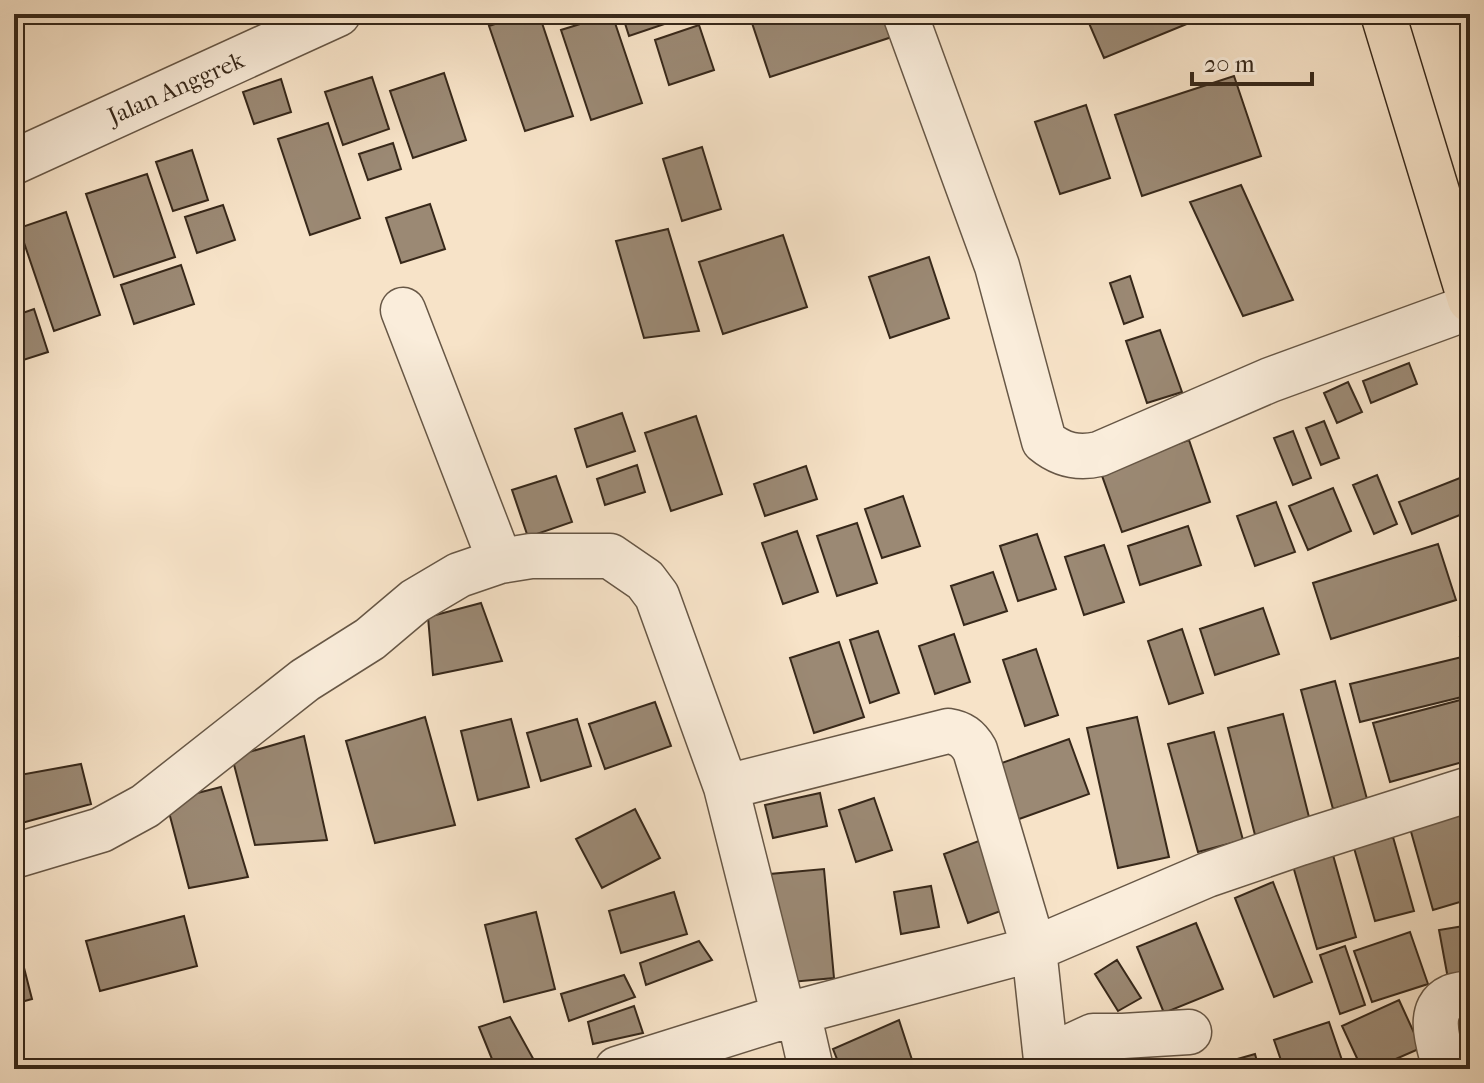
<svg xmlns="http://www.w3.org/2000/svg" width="1484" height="1083" font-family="'IM FELL French Canon',serif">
<rect width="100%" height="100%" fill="#f7e3c8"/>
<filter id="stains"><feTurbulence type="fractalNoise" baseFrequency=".0025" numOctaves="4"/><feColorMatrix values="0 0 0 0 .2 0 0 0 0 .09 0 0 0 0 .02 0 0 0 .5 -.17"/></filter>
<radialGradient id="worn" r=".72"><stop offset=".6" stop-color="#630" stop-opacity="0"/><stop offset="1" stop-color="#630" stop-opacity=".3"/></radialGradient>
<path fill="#9b8974" stroke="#37281a" stroke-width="2" d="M 525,14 L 539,14 L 573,116 L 525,131 L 489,26 Z
M 612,14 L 642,103 L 591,120 L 561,30 Z
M 622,14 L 690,14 L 691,15 L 629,36 Z
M 749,14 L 895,14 L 901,34 L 770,77 Z
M 1085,14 L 1211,14 L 1104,58 Z
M 699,25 L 714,70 L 669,85 L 655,40 Z
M 444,73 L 466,140 L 413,158 L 390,91 Z
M 1234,76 L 1261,156 L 1142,196 L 1115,115 Z
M 372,77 L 389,129 L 343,145 L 325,92 Z
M 281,79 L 291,112 L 254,124 L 243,92 Z
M 1086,105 L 1110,178 L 1060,194 L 1035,122 Z
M 328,123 L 360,218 L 310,235 L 278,139 Z
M 393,143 L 401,169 L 368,180 L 359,154 Z
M 702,147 L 721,209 L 682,221 L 663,159 Z
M 192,150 L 208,200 L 173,211 L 156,162 Z
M 147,174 L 175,257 L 114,277 L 86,194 Z
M 1241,185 L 1293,300 L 1243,316 L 1190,202 Z
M 430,204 L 445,249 L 401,263 L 386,218 Z
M 223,205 L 235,240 L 197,253 L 185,217 Z
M 66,212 L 100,315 L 54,331 L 19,228 Z
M 668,229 L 699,331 L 644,338 L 616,241 Z
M 783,235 L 807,307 L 723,334 L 699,262 Z
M 929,257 L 949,318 L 890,338 L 869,277 Z
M 181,265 L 194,304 L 134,324 L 121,285 Z
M 1130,276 L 1143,317 L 1124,324 L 1110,283 Z
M 34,309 L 48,352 L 14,363 L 14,316 Z
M 1160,330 L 1182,392 L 1147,403 L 1126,341 Z
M 1409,363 L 1417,384 L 1371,403 L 1363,381 Z
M 1348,382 L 1362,412 L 1337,423 L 1324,393 Z
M 622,413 L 635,451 L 587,467 L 575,429 Z
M 696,416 L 722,494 L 671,511 L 645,433 Z
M 1324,421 L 1339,458 L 1321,465 L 1306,428 Z
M 1293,431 L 1311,478 L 1293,485 L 1274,438 Z
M 1189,440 L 1210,502 L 1122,532 L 1100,470 Z
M 637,465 L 645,492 L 605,505 L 597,479 Z
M 806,466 L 817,499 L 765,516 L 754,484 Z
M 1470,474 L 1470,511 L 1412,534 L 1399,502 Z
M 1377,475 L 1397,524 L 1374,534 L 1353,485 Z
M 556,476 L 572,522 L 528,537 L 512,490 Z
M 1333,488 L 1351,531 L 1308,550 L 1289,506 Z
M 903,496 L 920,546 L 882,558 L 865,509 Z
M 1276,502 L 1295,552 L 1255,566 L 1237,516 Z
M 857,523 L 877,583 L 837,596 L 817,536 Z
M 1188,526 L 1201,565 L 1140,585 L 1128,546 Z
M 797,531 L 818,592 L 783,604 L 762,543 Z
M 1037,534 L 1056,589 L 1018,601 L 1000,546 Z
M 1438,544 L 1456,600 L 1331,639 L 1313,583 Z
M 1104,545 L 1124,602 L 1084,615 L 1065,557 Z
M 993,572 L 1007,611 L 964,625 L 951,586 Z
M 481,603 L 502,661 L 433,675 L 428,617 Z
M 1263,608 L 1279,654 L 1215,675 L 1200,629 Z
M 1182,629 L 1203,693 L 1169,704 L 1148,641 Z
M 878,631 L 899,693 L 870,703 L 850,640 Z
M 954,634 L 970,682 L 935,694 L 919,646 Z
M 1470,634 L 1470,672 L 1460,637 Z
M 839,642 L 864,717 L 814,733 L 790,658 Z
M 1036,649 L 1058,715 L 1025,726 L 1003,660 Z
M 1462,657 L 1470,695 L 1360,722 L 1350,684 Z
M 1335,681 L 1367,799 L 1333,809 L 1301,690 Z
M 1464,699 L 1470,722 L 1470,760 L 1390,782 L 1373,723 Z
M 655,702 L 671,746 L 605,769 L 589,724 Z
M 1283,714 L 1310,821 L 1255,835 L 1228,728 Z
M 425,717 L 455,825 L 375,843 L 346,741 Z
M 1137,717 L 1169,857 L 1118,868 L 1087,728 Z
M 511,719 L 529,787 L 478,800 L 461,731 Z
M 577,719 L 591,766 L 541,781 L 527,733 Z
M 1214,732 L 1243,840 L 1198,852 L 1168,744 Z
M 304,736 L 327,840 L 255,845 L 232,757 Z
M 1069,739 L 1089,794 L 1005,824 L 985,769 Z
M 81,764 L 91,804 L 18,824 L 14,804 L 14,776 Z
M 221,787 L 248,877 L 189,888 L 166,801 Z
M 820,793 L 827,826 L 773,838 L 765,805 Z
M 874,798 L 892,850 L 856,862 L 839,810 Z
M 1470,804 L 1470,899 L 1433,910 L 1408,821 Z
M 635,809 L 660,858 L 602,888 L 576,839 Z
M 1393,837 L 1414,911 L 1375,921 L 1354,848 Z
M 984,839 L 1009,908 L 968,923 L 944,854 Z
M 1333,855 L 1356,937 L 1317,949 L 1293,866 Z
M 824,869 L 834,978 L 780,983 L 770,874 Z
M 1273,882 L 1312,982 L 1274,997 L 1235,898 Z
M 931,886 L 939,927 L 901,934 L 894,892 Z
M 674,892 L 687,934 L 621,953 L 609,911 Z
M 536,912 L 555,989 L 504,1002 L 485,925 Z
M 184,916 L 197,966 L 100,991 L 86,941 Z
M 1196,923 L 1223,989 L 1164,1013 L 1137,947 Z
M 1470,925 L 1470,981 L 1449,984 L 1439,930 Z
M 1410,932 L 1428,984 L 1372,1002 L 1354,951 Z
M 699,941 L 712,960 L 646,985 L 640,963 Z
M 1345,946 L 1365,1005 L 1340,1014 L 1320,955 Z
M 22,960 L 32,999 L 14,1004 L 14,962 Z
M 1117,960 L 1141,998 L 1118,1011 L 1095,974 Z
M 624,975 L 635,997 L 569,1021 L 561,994 Z
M 1399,1000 L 1421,1048 L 1373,1069 L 1362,1069 L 1342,1026 Z
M 634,1006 L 643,1033 L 593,1044 L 588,1022 Z
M 510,1017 L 535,1062 L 505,1069 L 496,1069 L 479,1027 Z
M 899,1020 L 915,1069 L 841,1069 L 833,1049 Z
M 1329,1022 L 1345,1069 L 1284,1069 L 1274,1040 Z
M 1255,1054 L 1259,1069 L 1202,1069 Z
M 139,1060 L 140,1069 L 46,1069 Z"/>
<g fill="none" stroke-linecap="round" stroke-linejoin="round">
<g stroke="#675746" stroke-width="47">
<path id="minor" d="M 905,14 L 997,266 L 1044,441 C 1061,455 1078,459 1099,454 L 1270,380 L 1470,307
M 14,162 L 338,14
M 403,310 L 500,561
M 726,787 L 948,731 C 961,733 968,738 975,750 L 1034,949 L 1047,1069
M 14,856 L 101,830 L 145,806 L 305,680 L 370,639 L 415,601 L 459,575 L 500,561 L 531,556 L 610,556 L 645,580 L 657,596 L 726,787 L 784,1017
M 798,1012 L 811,1069
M 1048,1066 L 1067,1048 L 1093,1036 L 1123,1036 L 1189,1032
M 617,1069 L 798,1012 L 1034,949 L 1207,875 L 1300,843 L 1470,789
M 1445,1069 C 1440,1048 1424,1009 1451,997 C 1456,995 1464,994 1470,993"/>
</g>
<g stroke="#37281a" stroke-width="47">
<path id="highway" d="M 1383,14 L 1470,300"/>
</g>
<use href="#minor" stroke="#faeddb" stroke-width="44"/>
<use href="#highway" stroke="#f7e3c8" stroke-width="44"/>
</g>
<g text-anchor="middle" stroke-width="6" stroke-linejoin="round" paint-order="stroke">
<g font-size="24" fill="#37281a" stroke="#faeddb">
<text transform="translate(176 88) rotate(-24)" y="8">Jalan Anggrek</text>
</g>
</g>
<rect width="1484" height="1083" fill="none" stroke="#f7e3c8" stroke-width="48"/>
<rect x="16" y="16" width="1452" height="1051" fill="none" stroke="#37281a" stroke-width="4"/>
<rect x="24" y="24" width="1436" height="1035" fill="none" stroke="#37281a" stroke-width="2"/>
<path d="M1192 72v12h120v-12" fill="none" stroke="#37281a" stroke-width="4"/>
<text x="1204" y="72" font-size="24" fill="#37281a" stroke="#faeddb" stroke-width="6" paint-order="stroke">20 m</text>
<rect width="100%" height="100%" filter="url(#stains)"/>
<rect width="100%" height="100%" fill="url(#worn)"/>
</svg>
